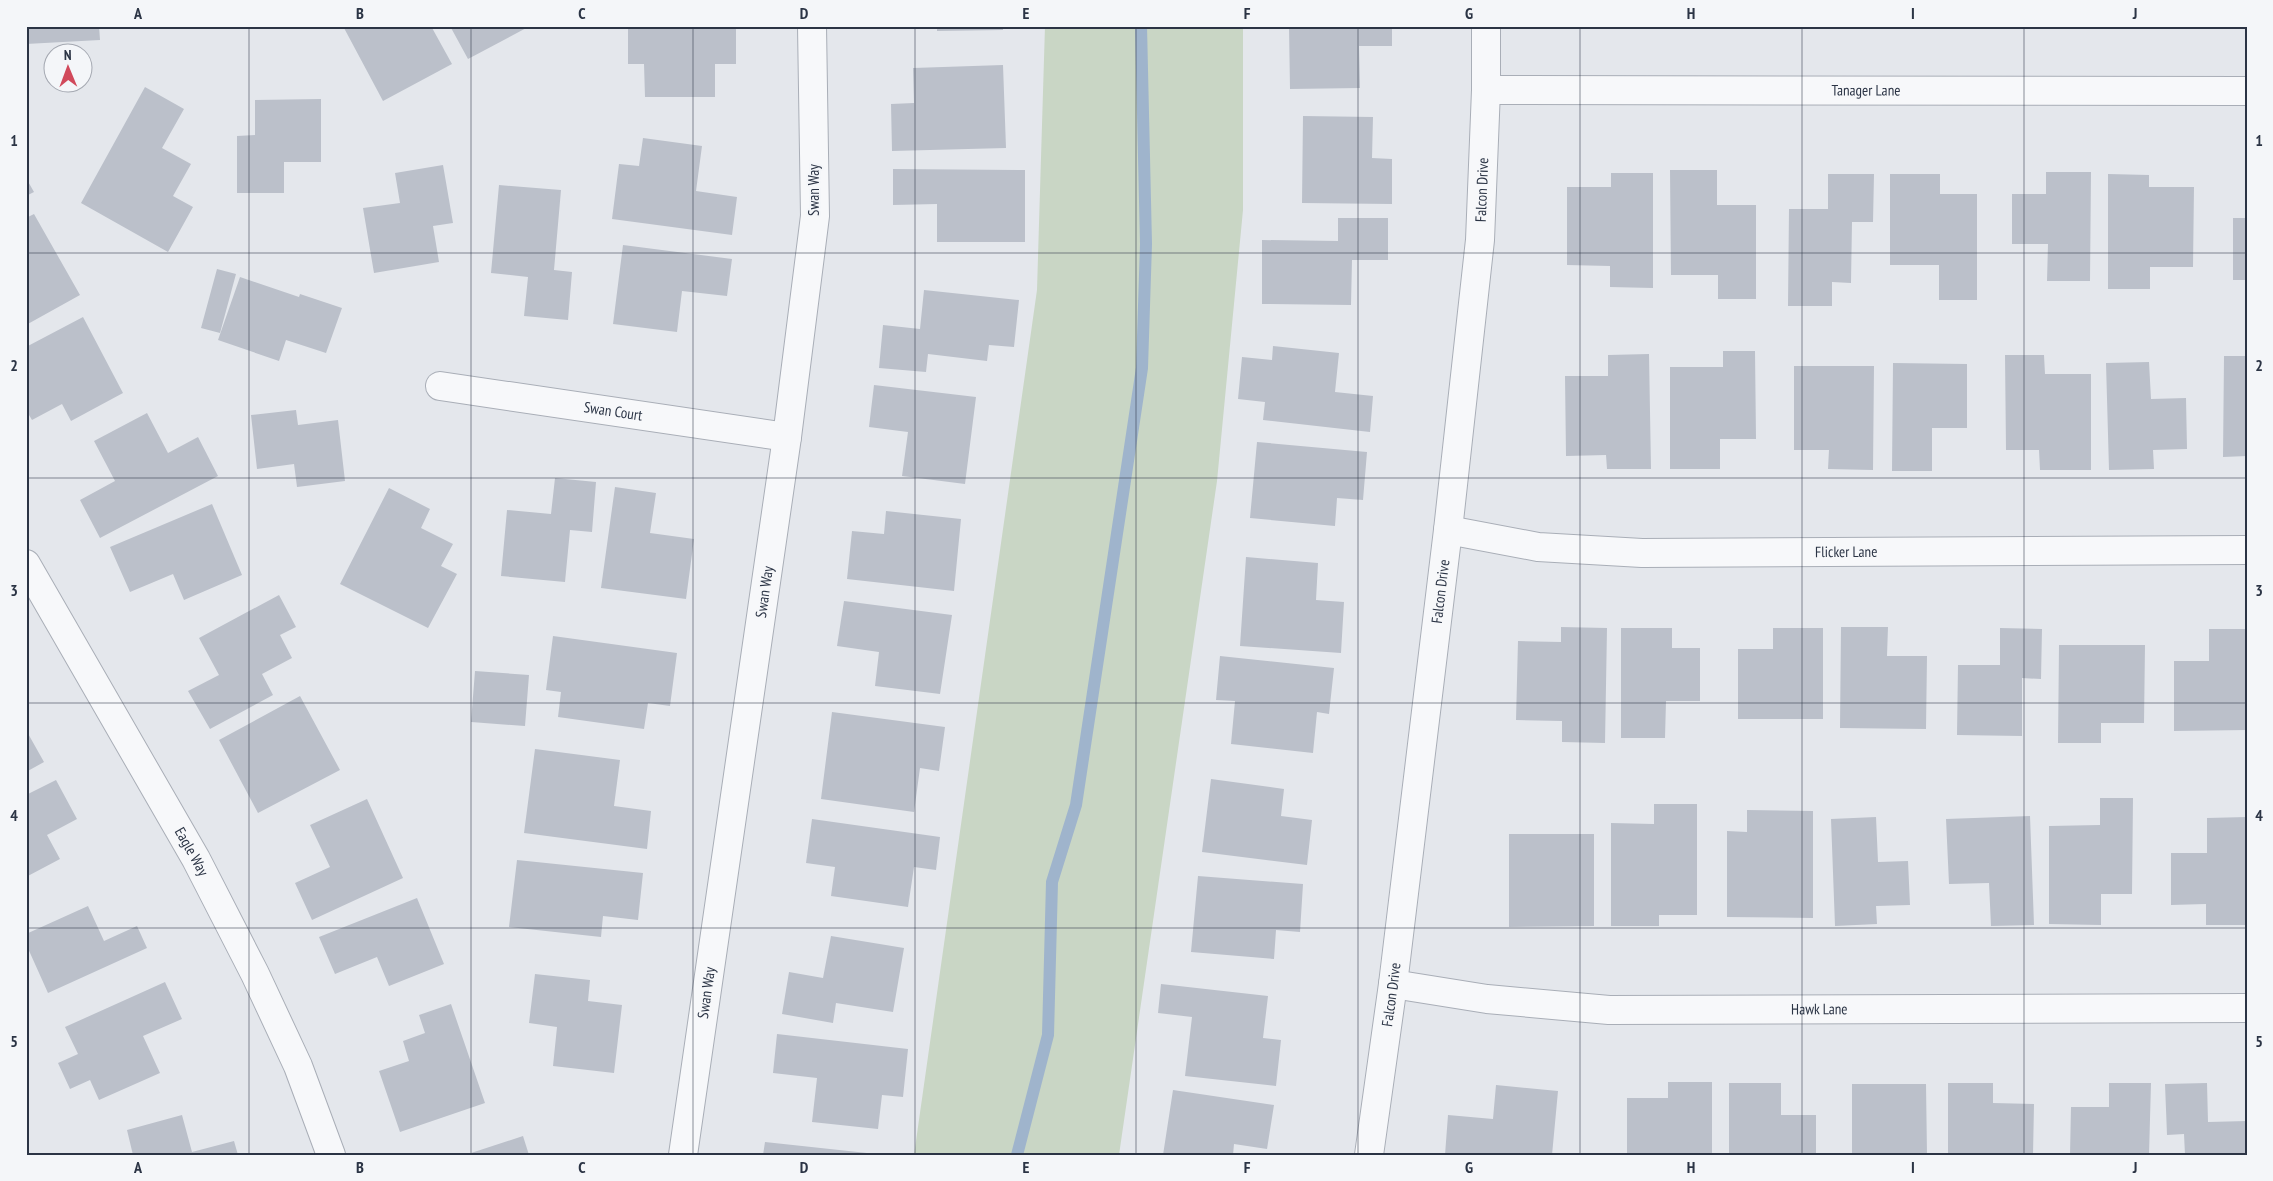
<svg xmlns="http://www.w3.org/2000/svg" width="2273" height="1181" font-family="'PT Sans Narrow',sans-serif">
<rect width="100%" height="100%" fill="#e4e7ec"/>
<path fill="#c9d6c5" d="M 1045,26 L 1243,26 L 1243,210 L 1217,481 L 1119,1155 L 914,1155 L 1037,290 Z"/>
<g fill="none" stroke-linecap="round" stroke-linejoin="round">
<path stroke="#9fb4cc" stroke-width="12" d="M 1017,1155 L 1048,1035 L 1052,882 L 1076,805 L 1142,368 L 1146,244 L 1141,26"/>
</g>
<path fill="#bbc0ca" d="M 26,26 L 99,26 L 100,40 L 26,44 Z
M 348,26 L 431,26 L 452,64 L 383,101 L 344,28 Z
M 450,26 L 530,26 L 468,59 Z
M 628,26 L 736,26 L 736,64 L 715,64 L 715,97 L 645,97 L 644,64 L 628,64 Z
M 937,26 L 1003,26 L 1003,30 L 937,31 Z
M 1289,26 L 1392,26 L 1392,46 L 1359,46 L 1360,88 L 1290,89 Z
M 1003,65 L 1006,148 L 892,151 L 891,104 L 914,103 L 913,68 Z
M 145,87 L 184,109 L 162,148 L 191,164 L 173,196 L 193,207 L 168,252 L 81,203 Z
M 321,99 L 321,162 L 284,162 L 284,193 L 237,193 L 237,136 L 255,135 L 255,100 Z
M 1303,116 L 1373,117 L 1372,158 L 1392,159 L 1392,204 L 1302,203 Z
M 643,138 L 702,146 L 696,191 L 737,197 L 732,235 L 612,219 L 619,164 L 639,166 Z
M 443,165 L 453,223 L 433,226 L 439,262 L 374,273 L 363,208 L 400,203 L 395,173 Z
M 893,169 L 1025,170 L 1025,242 L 937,242 L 937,204 L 893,205 Z
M 1670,170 L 1717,170 L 1717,205 L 1756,205 L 1756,299 L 1718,299 L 1718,275 L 1671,275 Z
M 2046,172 L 2091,172 L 2090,281 L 2047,281 L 2048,244 L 2012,244 L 2012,194 L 2046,194 Z
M 1611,173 L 1653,173 L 1653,288 L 1610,287 L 1610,266 L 1567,265 L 1567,187 L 1611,187 Z
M 1828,174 L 1874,174 L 1873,222 L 1852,222 L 1851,283 L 1832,282 L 1832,306 L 1788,306 L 1789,209 L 1828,209 Z
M 1890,174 L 1940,174 L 1940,194 L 1977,194 L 1977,300 L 1939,300 L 1939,265 L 1890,265 Z
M 2108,174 L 2149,175 L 2149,187 L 2194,187 L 2193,267 L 2150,267 L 2150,289 L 2108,289 Z
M 26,178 L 34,192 L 26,196 Z
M 499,185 L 561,190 L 554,270 L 572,272 L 568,320 L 524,316 L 528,277 L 491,273 Z
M 34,214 L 80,295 L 26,325 L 26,218 Z
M 1338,218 L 1388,218 L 1388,260 L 1352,260 L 1351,305 L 1262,304 L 1262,240 L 1338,241 Z
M 2233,218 L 2247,218 L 2247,280 L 2233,280 Z
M 623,245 L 732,259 L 727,296 L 682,291 L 677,332 L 613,324 Z
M 217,269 L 236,274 L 220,333 L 201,328 Z
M 240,277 L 299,297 L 300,294 L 342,308 L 326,353 L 286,340 L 279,361 L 218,340 Z
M 924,290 L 1019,300 L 1014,347 L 989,345 L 987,361 L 928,354 L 926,372 L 879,368 L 883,325 L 920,329 Z
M 83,317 L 123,393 L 71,421 L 62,404 L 32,420 L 26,410 L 26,347 Z
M 1273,346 L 1339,353 L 1335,392 L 1373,396 L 1370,432 L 1263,420 L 1265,402 L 1238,399 L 1242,357 L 1272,360 Z
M 1723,351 L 1755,351 L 1756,439 L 1720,439 L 1720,469 L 1670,469 L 1670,367 L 1723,367 Z
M 1649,354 L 1651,469 L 1607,469 L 1606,455 L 1566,456 L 1565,376 L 1608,376 L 1608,355 Z
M 2005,355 L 2044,355 L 2045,374 L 2091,374 L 2091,470 L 2040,470 L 2039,450 L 2006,450 Z
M 2224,356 L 2247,356 L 2247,456 L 2223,457 Z
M 2149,362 L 2151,399 L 2186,398 L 2187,449 L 2153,450 L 2154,469 L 2109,470 L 2106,363 Z
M 1893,363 L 1967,364 L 1967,428 L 1932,428 L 1932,471 L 1892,471 Z
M 1794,366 L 1874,366 L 1873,470 L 1828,469 L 1829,450 L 1794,450 Z
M 874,385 L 976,397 L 965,484 L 902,476 L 908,432 L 869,427 Z
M 296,410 L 298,425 L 338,420 L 345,481 L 297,487 L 294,464 L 257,469 L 251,415 Z
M 147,413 L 168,453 L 198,437 L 218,476 L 100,538 L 80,500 L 115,481 L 94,441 Z
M 1257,442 L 1367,452 L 1363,500 L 1337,498 L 1335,526 L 1250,518 Z
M 555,478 L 596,482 L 592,532 L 570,530 L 565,582 L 501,576 L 507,510 L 551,514 Z
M 615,487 L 656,493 L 650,533 L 694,539 L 686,599 L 601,588 Z
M 389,488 L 430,509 L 421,528 L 453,544 L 441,566 L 457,574 L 428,628 L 340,584 Z
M 212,504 L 242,575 L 184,600 L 173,574 L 130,592 L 110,547 Z
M 886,511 L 961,519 L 954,591 L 847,579 L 852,531 L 884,534 Z
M 1246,557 L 1318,563 L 1316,600 L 1344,602 L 1341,653 L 1240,646 Z
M 279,595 L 296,627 L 280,635 L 292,658 L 262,674 L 273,695 L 210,729 L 188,691 L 219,675 L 199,638 Z
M 844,601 L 952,615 L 940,694 L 875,686 L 879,652 L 837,646 Z
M 1561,627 L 1607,628 L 1605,743 L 1562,742 L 1562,721 L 1516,720 L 1518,641 L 1561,642 Z
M 1841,627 L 1888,627 L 1887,656 L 1927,656 L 1926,729 L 1840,728 Z
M 1621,628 L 1672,628 L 1672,648 L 1700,648 L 1700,701 L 1666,701 L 1665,738 L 1621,738 Z
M 1773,628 L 1823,628 L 1823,719 L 1738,719 L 1738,649 L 1773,649 Z
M 2000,628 L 2042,629 L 2041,679 L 2022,678 L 2022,736 L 1957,735 L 1958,665 L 2000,665 Z
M 2209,629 L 2247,629 L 2247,730 L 2174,731 L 2174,661 L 2209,661 Z
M 553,636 L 677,653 L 670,706 L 648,703 L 644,729 L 558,717 L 561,692 L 546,690 Z
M 2059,645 L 2145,645 L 2144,723 L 2101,723 L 2101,743 L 2058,743 Z
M 1220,656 L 1334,668 L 1329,714 L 1317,712 L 1313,753 L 1231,744 L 1235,701 L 1216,700 Z
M 475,671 L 529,675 L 525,726 L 471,722 Z
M 300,696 L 340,770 L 258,813 L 219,740 Z
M 832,712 L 945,727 L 939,771 L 920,768 L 914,812 L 821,799 Z
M 26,730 L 44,762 L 26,772 Z
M 535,749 L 620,760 L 614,806 L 651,811 L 647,849 L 524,833 Z
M 1211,779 L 1284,789 L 1281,816 L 1312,820 L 1307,865 L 1202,852 Z
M 56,780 L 77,819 L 47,835 L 60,859 L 26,877 L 26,795 Z
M 2100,798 L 2133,798 L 2132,894 L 2101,894 L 2101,925 L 2049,924 L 2049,826 L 2100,825 Z
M 367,799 L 403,878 L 312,920 L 295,883 L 330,867 L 310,825 Z
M 1654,804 L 1697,804 L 1697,915 L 1659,915 L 1659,926 L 1611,926 L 1611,823 L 1654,824 Z
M 1747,810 L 1813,811 L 1813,918 L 1727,917 L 1727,831 L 1747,832 Z
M 2030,816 L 2034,925 L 1991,926 L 1989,883 L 1949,884 L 1946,819 Z
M 1876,817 L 1878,862 L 1908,861 L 1910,905 L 1876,906 L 1877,924 L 1835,926 L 1831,819 Z
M 2247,817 L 2247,925 L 2206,925 L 2206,904 L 2171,905 L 2171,853 L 2207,853 L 2207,818 Z
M 812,819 L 940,837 L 936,870 L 914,867 L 908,907 L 831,896 L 835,867 L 806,863 Z
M 1509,834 L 1594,834 L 1594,926 L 1509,927 Z
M 517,860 L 643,873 L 638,920 L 603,916 L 601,937 L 509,927 Z
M 1198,876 L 1303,884 L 1300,932 L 1276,930 L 1274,959 L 1191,952 Z
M 417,898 L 444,964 L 389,986 L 377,957 L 335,974 L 319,937 Z
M 88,906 L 104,941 L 137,926 L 147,948 L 48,993 L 26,944 L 26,934 Z
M 831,936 L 904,948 L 893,1012 L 836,1003 L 833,1023 L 782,1014 L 789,972 L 823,978 Z
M 535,974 L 590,980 L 588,1001 L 622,1005 L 614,1073 L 553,1066 L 557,1027 L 529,1023 Z
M 165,982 L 182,1019 L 143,1036 L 160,1073 L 99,1100 L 90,1080 L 70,1089 L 58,1063 L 78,1054 L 65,1027 Z
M 1161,984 L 1268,996 L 1263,1038 L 1281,1040 L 1276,1086 L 1185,1076 L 1192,1017 L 1158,1013 Z
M 451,1004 L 485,1103 L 400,1132 L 379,1071 L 409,1061 L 403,1041 L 425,1033 L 419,1015 Z
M 777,1034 L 908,1049 L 903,1097 L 882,1095 L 878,1129 L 812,1122 L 817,1078 L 773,1073 Z
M 1668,1082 L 1712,1082 L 1712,1155 L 1627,1155 L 1627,1098 L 1668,1098 Z
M 1729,1083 L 1781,1083 L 1781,1115 L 1816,1115 L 1816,1155 L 1729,1155 Z
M 1948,1083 L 1993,1083 L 1993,1103 L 2034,1104 L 2033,1155 L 1948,1155 Z
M 2109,1083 L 2151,1083 L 2149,1155 L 2070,1155 L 2071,1107 L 2109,1107 Z
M 2207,1083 L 2208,1122 L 2247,1121 L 2247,1155 L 2185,1155 L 2184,1134 L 2167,1135 L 2165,1084 Z
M 1852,1084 L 1926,1084 L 1927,1155 L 1852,1155 Z
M 1496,1085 L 1558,1091 L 1552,1155 L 1492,1153 L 1492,1155 L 1445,1155 L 1448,1115 L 1493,1119 Z
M 1173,1090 L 1274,1105 L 1267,1149 L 1234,1144 L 1233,1155 L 1163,1155 Z
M 182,1115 L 192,1152 L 234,1141 L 238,1155 L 133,1155 L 127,1130 Z
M 523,1136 L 529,1155 L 468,1155 L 468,1154 Z
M 765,1142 L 867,1153 L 867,1155 L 763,1155 Z"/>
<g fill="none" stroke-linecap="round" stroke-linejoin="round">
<g stroke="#a9aeb7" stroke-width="30">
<g id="street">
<path id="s1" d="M 1486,90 L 2247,91"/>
<path id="s2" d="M 440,386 L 787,437"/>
<path id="s3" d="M 1448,530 L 1538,547 L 1642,553 L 2247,550"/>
<path id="s4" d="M 26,564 L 196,859 L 255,974 L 298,1066 L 331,1155"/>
<path id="s5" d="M 1393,984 L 1487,999 L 1609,1010 L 2247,1008"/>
<path id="s6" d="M 683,1155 L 787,437 L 815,216 L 812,26"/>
<path id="s7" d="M 1369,1155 L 1393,984 L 1448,530 L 1480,240 L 1486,90 L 1486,26"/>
</g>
</g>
<use href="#street" stroke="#f7f8fa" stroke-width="28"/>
</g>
<path fill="none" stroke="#2b3445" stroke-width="1" stroke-opacity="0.55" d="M 249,26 L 249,1155M 471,26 L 471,1155M 693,26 L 693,1155M 915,26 L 915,1155M 1136,26 L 1136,1155M 1358,26 L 1358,1155M 1580,26 L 1580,1155M 1802,26 L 1802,1155M 2024,26 L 2024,1155M 26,253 L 2247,253M 26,478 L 2247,478M 26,703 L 2247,703M 26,928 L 2247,928"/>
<g text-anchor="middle" stroke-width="4" stroke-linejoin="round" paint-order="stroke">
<g font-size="15" fill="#2b3445" stroke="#f4f6f9">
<text dy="5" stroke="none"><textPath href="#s1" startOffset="380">Tanager Lane</textPath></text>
<text dy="5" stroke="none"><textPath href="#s7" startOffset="972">Falcon Drive</textPath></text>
<text transform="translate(814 190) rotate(-90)" y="5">Swan Way</text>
<text dy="5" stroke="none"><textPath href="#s2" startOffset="175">Swan Court</textPath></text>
<text dy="5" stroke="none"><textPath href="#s3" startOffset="400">Flicker Lane</textPath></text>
<text dy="5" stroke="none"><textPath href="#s6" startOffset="569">Swan Way</textPath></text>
<text dy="5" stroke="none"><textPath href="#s7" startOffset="568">Falcon Drive</textPath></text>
<text dy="5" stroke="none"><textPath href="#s4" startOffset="332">Eagle Way</textPath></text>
<text dy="5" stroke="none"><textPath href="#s6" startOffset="164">Swan Way</textPath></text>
<text dy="5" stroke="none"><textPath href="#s7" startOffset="162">Falcon Drive</textPath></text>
<text dy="5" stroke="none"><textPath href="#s5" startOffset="428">Hawk Lane</textPath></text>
</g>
</g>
<rect width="2273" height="1181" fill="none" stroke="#f4f6f9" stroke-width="55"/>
<g transform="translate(68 68) rotate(359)"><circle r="24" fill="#f4f6f9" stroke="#a4a8b1"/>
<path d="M0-4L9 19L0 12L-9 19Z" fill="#d1495b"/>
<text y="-8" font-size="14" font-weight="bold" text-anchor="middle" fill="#2b3445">N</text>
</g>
<rect x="28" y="28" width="2218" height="1126" fill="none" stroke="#2b3445" stroke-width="2"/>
<g font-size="16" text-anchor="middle" font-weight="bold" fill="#2b3445">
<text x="138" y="19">A</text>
<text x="360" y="19">B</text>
<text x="582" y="19">C</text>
<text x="804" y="19">D</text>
<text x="1026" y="19">E</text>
<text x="1247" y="19">F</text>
<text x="1469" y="19">G</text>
<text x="1691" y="19">H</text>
<text x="1913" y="19">I</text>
<text x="2135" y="19">J</text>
<text x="14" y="146">1</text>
<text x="2259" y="146">1</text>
<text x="14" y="371">2</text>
<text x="2259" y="371">2</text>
<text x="14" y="596">3</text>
<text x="2259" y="596">3</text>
<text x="14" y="821">4</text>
<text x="2259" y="821">4</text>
<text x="14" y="1047">5</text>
<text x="2259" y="1047">5</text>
<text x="138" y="1173">A</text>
<text x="360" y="1173">B</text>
<text x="582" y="1173">C</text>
<text x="804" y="1173">D</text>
<text x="1026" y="1173">E</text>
<text x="1247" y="1173">F</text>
<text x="1469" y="1173">G</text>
<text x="1691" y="1173">H</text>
<text x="1913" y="1173">I</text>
<text x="2135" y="1173">J</text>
</g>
</svg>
